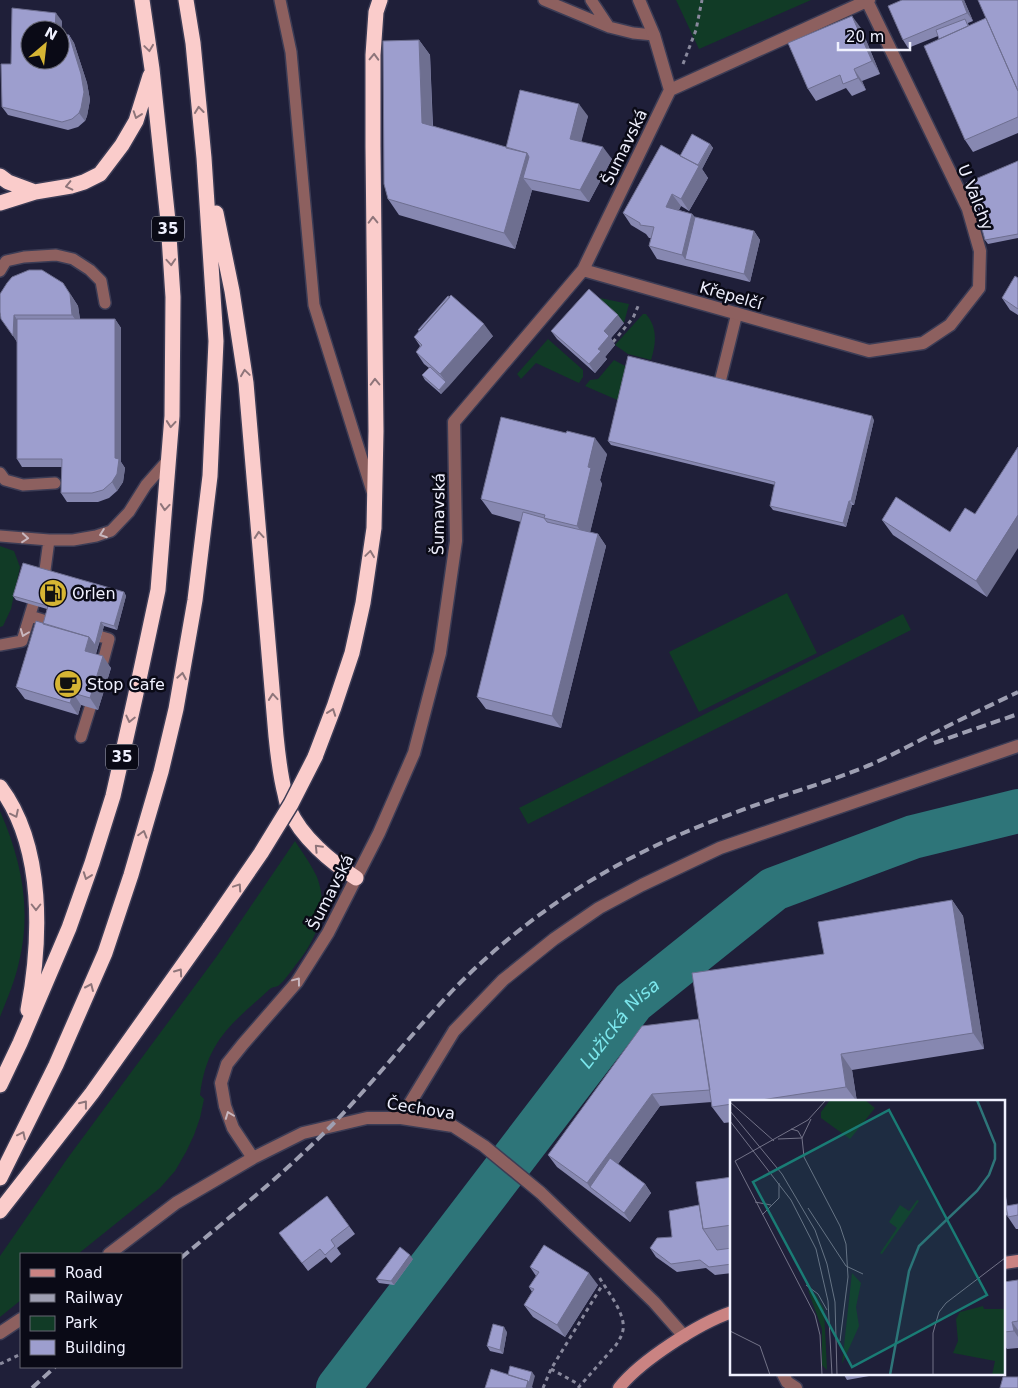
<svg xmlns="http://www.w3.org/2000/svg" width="1018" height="1388" font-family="'DejaVu Sans',sans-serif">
<rect width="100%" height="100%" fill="#1f1f39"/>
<path fill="#113b26" d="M 676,0 L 811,0 L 699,49 Z
M 595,297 L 629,304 L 624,323 Z
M 643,314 L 646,314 C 658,328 656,344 651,360 L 628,354 L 615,345 Z
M 548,339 L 583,370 L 583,377 L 579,383 L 536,363 L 521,379 L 517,374 Z
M 614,360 L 629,368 L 622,402 L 585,386 L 590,380 L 598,379 Z
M 0,546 L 14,551 L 20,567 L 11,609 L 3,626 L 0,627 Z
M 787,593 L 817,653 L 699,712 L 669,652 Z
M 903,614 L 911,630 L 528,824 L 519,808 Z
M 0,811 C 21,859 32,909 19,962 C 15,981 7,999 0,1017 Z
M 295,841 C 302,852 311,864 317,877 C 329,908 317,938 298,962 C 293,968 284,982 278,986 C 278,986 271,988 271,988 C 233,1023 207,1039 200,1095 L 204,1099 L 200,1118 L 194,1135 L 186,1152 L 175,1171 L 160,1188 L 78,1254 L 21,1254 L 21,1300 L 0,1317 L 0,1256 L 67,1159 L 217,956 Z"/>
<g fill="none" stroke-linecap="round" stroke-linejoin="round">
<path stroke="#2e7579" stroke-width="44" id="s1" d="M 338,1388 L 633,1002 L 774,889 L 913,837 L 1018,811"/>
<g stroke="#3c3c55" stroke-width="14">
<path id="lane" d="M 280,0 L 291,52 L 314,305 L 372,491
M 544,0 L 609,27 L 633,33 L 654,35
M 591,0 L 609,27
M 0,271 L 6,261 L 24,257 L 56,255 L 73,259 L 90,270 L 101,281 L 105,303
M 720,382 L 737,313
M 0,473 L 5,480 L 23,485 L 55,483
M 0,536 L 49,540
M 45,570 L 49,540 L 73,540 L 96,536 L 111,531 L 129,512 L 146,485 L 169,459
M 30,616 L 59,625
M 88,633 L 109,639 L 102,665
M 0,645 L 22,641 L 33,605
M 81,737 L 90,708"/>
</g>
<g stroke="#3c3c55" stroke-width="15">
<path id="street" d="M 639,0 L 654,35 L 670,90
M 583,270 L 869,351 L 923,343 L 950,325 L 979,288 L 980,251 L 968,209 L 867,1
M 401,1118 L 454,1031 L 503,980 L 554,939 L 599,908 L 642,885 L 720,848 L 1018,746
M 253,1158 L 233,1128 L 225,1106 L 221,1083 L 227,1064 L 243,1044 L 297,982 L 328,933 L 379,833 L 414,753 L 440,653 L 456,541 L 454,422 L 583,270 L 670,90 L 869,0
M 109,1254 L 176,1203 L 253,1158 L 303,1133 L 367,1118 L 401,1118 L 453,1126 L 484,1146 L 541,1193 L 654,1302 L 684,1336
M 0,1333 L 21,1319
M 783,1374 L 787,1382 L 796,1388"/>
</g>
<g stroke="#3c3c55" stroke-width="15">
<path id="secondary" d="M 1004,1263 L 1018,1261
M 619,1388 C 640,1361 699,1323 732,1312"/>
</g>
<g stroke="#3c3c55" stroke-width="18">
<path id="highway" d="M 0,176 L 8,182 L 35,192
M 0,203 L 35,192 L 71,186 L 84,182 L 100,174 L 122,145 L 136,121 L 150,76
M 216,213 L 232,291 L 246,383 L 276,736 C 278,756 280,775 285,794 C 286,799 287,804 289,809 C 301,837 331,862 356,878
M 315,757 L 334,707 L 352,653 L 363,603 L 374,528 L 376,431 L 373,147 L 373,55 L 376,12 L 380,0
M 0,787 C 45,847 41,941 28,1010
M 0,1085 L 20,1043 L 69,928 L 92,863 L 113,796 L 135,698 L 158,590 L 172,416 L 173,297 L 168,221 L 152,69 L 142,0
M 0,1178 L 56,1065 L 105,953 L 131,875 L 161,772 L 176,709 L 195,600 L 210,476 L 216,341 L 204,158 L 193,43 L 186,0
M 0,1211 L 92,1093 L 210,927"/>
</g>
<path stroke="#89899d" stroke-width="3" stroke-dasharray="4 4" stroke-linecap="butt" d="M 683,64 L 696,30 L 702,0
M 613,342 L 633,318 L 639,304
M 0,1364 L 21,1354
M 551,1369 L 580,1385
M 543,1388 L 551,1369 L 603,1284
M 578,1388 L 616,1345 C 619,1340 622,1336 623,1330 C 626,1313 606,1290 598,1275"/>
<use href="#lane" stroke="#8d605f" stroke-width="11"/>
<use href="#street" stroke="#8d605f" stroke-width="12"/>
<use href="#secondary" stroke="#ca8382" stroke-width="12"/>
<use href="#highway" stroke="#facccb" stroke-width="15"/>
<path stroke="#9e9fb2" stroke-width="4" stroke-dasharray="10 5" stroke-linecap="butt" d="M 934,743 L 1018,714
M 181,1258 C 232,1215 285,1173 332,1125 C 374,1082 411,1034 453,990 C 485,957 521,927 559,901 C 613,864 673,835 734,813 C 776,797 819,785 860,769 C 885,759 907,747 930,735 C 959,720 989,706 1018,692
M 32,1388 L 55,1367"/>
<g stroke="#3c3c55" stroke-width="18" stroke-linecap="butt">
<path id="highway-bridge" d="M 210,927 L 261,853 L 291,804 L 315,757"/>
</g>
<use href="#highway-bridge" stroke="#facccb" stroke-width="15"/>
</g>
<path fill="#8788b1" d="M 902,0 L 964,0 L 973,21 L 968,23 L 969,26 L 986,18 L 1018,0 L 1018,133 L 973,152 L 965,140 L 938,36 L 908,48 L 903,40 Z
M 62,21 L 61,34 L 69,35 L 74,43 L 87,83 L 90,100 L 87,116 L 85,121 L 78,127 L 68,130 L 8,115 L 2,107 L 11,64 Z
M 861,28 L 880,74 L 862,81 L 866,90 L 852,96 L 846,88 L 816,101 L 808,89 Z
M 419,40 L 430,55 L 433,126 L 506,148 L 588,116 L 581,141 L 612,159 L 589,202 L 532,190 L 515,249 L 399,215 L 388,199 Z
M 710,144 L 713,148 L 702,169 L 708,178 L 689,211 L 681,206 L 679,210 L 692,214 L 695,217 L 754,231 L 760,240 L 750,282 L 657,259 L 649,246 L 651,238 L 649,238 L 646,234 L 631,225 L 623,213 L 680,156 Z
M 1018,161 L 1018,238 L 988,244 L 985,240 Z
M 1018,278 L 1018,315 L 1010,310 L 1002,298 Z
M 71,295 L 78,306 L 80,319 L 115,319 L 121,328 L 121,462 L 125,468 L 123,482 L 117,491 L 109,498 L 98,502 L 67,502 L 61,493 L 62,467 L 22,467 L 17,459 L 17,342 L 0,312 Z
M 624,323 L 611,338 L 615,345 L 605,357 L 607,359 L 595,373 L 557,339 L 551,331 Z
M 493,336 L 441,394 L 425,380 L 422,375 L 429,368 L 424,364 L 416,352 L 420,346 L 414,337 Z
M 874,420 L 854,505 L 852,505 L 846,527 L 773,510 L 770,506 L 775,485 L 611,445 L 608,441 Z
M 607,454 L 600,480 L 602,484 L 590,532 L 598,534 L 606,546 L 561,728 L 486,709 L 477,697 L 521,522 L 492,514 L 481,499 Z
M 975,514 L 987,597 L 893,535 L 882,520 L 950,532 Z
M 124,592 L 126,596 L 117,630 L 104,626 L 96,654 L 111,668 L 98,710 L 81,705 L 78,715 L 25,699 L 16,687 L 43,624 L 47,609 L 16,600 L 13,596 Z
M 952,900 L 963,916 L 984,1049 L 852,1070 L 857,1102 L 732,1102 L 732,1122 L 724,1123 L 712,1107 L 712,1102 L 660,1106 L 618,1164 L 645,1184 L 651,1193 L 630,1222 L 557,1167 L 548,1155 L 699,1019 L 824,954 Z
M 732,1177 L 732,1273 L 715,1275 L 706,1268 L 677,1272 L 656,1257 L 650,1248 L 672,1237 L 699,1205 Z
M 1004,1184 L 1007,1206 L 1018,1204 L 1018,1229 L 1016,1229 L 1008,1217 L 1008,1215 L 1004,1216 Z
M 327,1196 L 355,1234 L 337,1248 L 341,1254 L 331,1263 L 326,1257 L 308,1271 L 279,1233 Z
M 413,1259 L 394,1285 L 379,1283 L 376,1279 Z
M 530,1267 L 598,1285 L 565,1337 L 533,1317 L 524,1305 L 532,1292 L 529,1287 L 536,1276 Z
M 1018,1280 L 1018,1348 L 1007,1349 L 1004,1345 L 1004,1282 Z
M 507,1332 L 503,1354 L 490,1351 L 487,1346 Z
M 845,1374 L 880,1374 L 847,1380 L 844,1375 Z"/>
<path fill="#6e6f90" d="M 962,0 L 964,0 L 973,21 L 967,13 Z
M 56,13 L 62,21 L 60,41 L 60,30 L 55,30 Z
M 852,16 L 861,28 L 880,74 L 872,61 Z
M 69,35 L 74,43 L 87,83 L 90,100 L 87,116 L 85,121 L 79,113 Z
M 419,40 L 430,55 L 433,139 L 422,123 Z
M 854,69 L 862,81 L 866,90 L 858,78 Z
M 579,104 L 588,116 L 579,151 L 570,139 Z
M 710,144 L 713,148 L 702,169 L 708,178 L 689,211 L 681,199 Z
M 603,147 L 612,159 L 589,202 L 580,190 Z
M 527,153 L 538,169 L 523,178 L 532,190 L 515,249 L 504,233 Z
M 672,194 L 681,206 L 674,219 L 666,207 Z
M 692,214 L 701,226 L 685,259 L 682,255 Z
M 754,231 L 760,240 L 750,282 L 744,274 Z
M 63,283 L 78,306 L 81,327 L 72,315 Z
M 14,315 L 23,328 L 21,348 L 13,336 Z
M 618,315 L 624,323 L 611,338 L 615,345 L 605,357 L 607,359 L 595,373 L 589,364 L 598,349 L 604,331 Z
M 115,319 L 121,328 L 121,462 L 125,468 L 123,482 L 117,491 L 112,482 L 115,458 Z
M 484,324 L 493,336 L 449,386 L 440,374 Z
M 446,382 L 449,386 L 441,394 L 439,390 Z
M 872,416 L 874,420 L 854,505 L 851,501 Z
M 595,438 L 607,454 L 600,480 L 602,484 L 588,541 L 577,526 L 588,467 Z
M 849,501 L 852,505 L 846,527 L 843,523 Z
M 1018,515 L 1018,548 L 987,597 L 976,581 Z
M 598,534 L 606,546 L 561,728 L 552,716 Z
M 124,592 L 126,596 L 117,630 L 114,626 Z
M 101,622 L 104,626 L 93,663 L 85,651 L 89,637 Z
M 103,656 L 111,668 L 98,710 L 90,698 Z
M 73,693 L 81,705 L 78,715 L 70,703 Z
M 952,900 L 963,916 L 984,1049 L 973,1033 Z
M 841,1054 L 852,1070 L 857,1102 L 846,1087 Z
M 652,1094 L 660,1106 L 597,1193 L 590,1187 L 587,1183 Z
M 645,1184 L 651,1193 L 630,1222 L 624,1213 Z
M 1004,1184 L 1009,1215 L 1004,1209 Z
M 410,1255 L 413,1259 L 394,1285 L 391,1281 Z
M 589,1273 L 598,1285 L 565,1337 L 557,1325 Z
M 1012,1322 L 1018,1330 L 1018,1337 L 1014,1331 Z
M 504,1327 L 507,1332 L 503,1354 L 500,1350 Z
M 532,1372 L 535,1376 L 532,1387 L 533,1388 L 526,1388 L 528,1381 Z"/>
<path fill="#9d9ece" stroke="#6e6f90" d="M 902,0 L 962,0 L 967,13 L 903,40 L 888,6 Z
M 978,0 L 1018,0 L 1018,91 Z
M 12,8 L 56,13 L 55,30 L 30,30 L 30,60 L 60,60 L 60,34 L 69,35 L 81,74 L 84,92 L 81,108 L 79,113 L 72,119 L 62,122 L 2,107 L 1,64 L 11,64 Z
M 852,16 L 872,61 L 854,69 L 858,78 L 843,84 L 840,75 L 808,89 L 788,43 Z
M 986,18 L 1018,91 L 1018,117 L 965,140 L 924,46 Z
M 965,19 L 968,26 L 939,39 L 936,30 Z
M 419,40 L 422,123 L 527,153 L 504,233 L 388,199 L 384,184 L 383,41 Z
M 520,90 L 579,104 L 570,139 L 603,147 L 580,190 L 523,178 L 529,157 L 527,153 L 506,148 Z
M 692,134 L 710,144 L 698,165 L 680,156 Z
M 661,145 L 699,166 L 681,199 L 672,194 L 666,207 L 692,214 L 682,255 L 649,246 L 654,227 L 640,225 L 640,223 L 623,213 Z
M 1018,161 L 1018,234 L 985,240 L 977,211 L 966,183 Z
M 695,217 L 754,231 L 744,274 L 685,259 Z
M 29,270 L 42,270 L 63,283 L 70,294 L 72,315 L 14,315 L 13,336 L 1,319 L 0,312 L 0,294 L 7,283 L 12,277 Z
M 1015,276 L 1018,278 L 1018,309 L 1002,298 Z
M 589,289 L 618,315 L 604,331 L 609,336 L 598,349 L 601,351 L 589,364 L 551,331 Z
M 451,295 L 484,324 L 440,374 L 416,352 L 422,345 L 414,337 Z
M 448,296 L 450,297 L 420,331 L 418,330 Z
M 17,319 L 115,319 L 115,458 L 119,459 L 117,474 L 112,482 L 103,490 L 92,493 L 61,493 L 62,459 L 17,459 Z
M 628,356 L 872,416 L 851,501 L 849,501 L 843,523 L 770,506 L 775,482 L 608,441 Z
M 430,367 L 446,382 L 439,390 L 422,375 Z
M 501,417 L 566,433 L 567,431 L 595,438 L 588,467 L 591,468 L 577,526 L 544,518 L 545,515 L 481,499 Z
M 1018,447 L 1018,515 L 976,581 L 882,520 L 896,497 L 950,532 L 965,508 L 975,514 Z
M 523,512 L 544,518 L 547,522 L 598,534 L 552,716 L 477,697 Z
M 23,563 L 124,592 L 114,626 L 101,622 L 95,645 L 89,637 L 43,624 L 48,606 L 13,596 Z
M 36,621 L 89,637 L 85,651 L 103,656 L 90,698 L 73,693 L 70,703 L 16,687 Z
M 952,900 L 973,1033 L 841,1054 L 846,1087 L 748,1102 L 732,1102 L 732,1104 L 712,1107 L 692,973 L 824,954 L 818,922 Z
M 699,1019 L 710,1090 L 652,1094 L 587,1183 L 548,1155 L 642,1026 Z
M 610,1158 L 645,1184 L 624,1213 L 590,1187 Z
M 732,1177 L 732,1225 L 703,1229 L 696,1182 Z
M 327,1196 L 349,1226 L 331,1240 L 335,1246 L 325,1255 L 320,1249 L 302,1263 L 279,1233 Z
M 1018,1204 L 1018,1215 L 1008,1217 L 1006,1206 Z
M 699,1205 L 703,1229 L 717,1250 L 732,1248 L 732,1264 L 709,1267 L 700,1260 L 671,1264 L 650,1248 L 657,1238 L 672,1237 L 669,1211 Z
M 544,1245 L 589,1273 L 557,1325 L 524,1305 L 534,1289 L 529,1287 L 539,1272 L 530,1267 Z
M 400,1247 L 410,1255 L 391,1281 L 376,1279 Z
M 1018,1280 L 1018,1321 L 1012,1322 L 1014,1331 L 1004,1332 L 1004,1282 Z
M 493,1324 L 504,1327 L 500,1350 L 487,1346 Z
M 510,1366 L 532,1372 L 529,1383 L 528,1381 L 508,1375 Z
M 491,1369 L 528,1381 L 526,1388 L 485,1388 Z
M 1003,1377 L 1018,1377 L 1018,1388 L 1000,1388 Z"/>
<defs><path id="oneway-chevron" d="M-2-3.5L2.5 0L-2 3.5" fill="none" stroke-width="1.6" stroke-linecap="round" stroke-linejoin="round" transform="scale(1.25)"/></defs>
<g stroke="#8e757a">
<use href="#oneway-chevron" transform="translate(149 48) rotate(82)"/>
<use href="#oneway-chevron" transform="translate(374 57) rotate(-88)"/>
<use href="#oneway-chevron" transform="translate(199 110) rotate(-96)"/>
<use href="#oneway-chevron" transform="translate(137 115) rotate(109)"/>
<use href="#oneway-chevron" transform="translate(69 186) rotate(167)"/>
<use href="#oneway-chevron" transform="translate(373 220) rotate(-91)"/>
<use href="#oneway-chevron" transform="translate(171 262) rotate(86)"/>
<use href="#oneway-chevron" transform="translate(245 373) rotate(-98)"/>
<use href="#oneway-chevron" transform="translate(375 382) rotate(-91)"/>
<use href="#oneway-chevron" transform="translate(171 424) rotate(95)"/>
<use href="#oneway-chevron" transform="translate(165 507) rotate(95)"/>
<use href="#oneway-chevron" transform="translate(259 535) rotate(-95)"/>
<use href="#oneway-chevron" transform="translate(370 554) rotate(-82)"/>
<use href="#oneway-chevron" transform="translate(182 676) rotate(-80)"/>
<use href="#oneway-chevron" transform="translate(273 697) rotate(-95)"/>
<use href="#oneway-chevron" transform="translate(332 712) rotate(-70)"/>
<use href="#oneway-chevron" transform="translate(130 719) rotate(103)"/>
<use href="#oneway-chevron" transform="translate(15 814) rotate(64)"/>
<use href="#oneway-chevron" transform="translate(143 834) rotate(-74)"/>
<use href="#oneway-chevron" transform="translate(318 848) rotate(-134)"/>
<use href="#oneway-chevron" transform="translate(87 876) rotate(110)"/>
<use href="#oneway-chevron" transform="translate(238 887) rotate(-56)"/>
<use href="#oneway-chevron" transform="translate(36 907) rotate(90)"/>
<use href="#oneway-chevron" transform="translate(179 972) rotate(-55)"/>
<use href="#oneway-chevron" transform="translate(90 987) rotate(-66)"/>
<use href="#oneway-chevron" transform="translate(84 1104) rotate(-52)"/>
<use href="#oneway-chevron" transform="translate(22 1135) rotate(-64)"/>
</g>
<g stroke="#c8b7bf">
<use href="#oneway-chevron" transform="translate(103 534) rotate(160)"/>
<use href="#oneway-chevron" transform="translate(25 538) rotate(5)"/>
<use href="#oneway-chevron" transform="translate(24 633) rotate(111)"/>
<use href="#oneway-chevron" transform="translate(297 981) rotate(-53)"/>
<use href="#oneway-chevron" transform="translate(229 1115) rotate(-111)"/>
</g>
<defs>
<g id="fuel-disc" transform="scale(1.4375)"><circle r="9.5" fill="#d6b534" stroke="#0a0a16"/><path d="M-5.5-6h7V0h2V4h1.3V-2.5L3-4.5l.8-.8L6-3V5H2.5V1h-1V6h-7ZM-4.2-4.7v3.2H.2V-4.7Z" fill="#111"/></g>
<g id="cafe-disc" transform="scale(1.4375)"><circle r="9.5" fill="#d6b534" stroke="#0a0a16"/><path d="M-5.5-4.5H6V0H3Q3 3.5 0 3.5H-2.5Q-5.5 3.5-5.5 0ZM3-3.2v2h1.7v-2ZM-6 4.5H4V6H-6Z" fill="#111"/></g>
</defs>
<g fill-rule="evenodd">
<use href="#fuel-disc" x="53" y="593"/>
<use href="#cafe-disc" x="68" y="684"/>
</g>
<g text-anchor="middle" stroke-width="5" stroke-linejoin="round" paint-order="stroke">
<g fill="#0a0a16" stroke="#abacb9" stroke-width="1">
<rect x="152" y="216.5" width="32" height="25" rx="4"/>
<rect x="106" y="744.5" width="32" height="25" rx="4"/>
</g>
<g font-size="15" font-weight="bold" fill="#f0f1ff">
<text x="168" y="234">35</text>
<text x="122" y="762">35</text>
</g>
<g font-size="16" fill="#f0f1ff" stroke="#0a0a16">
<text transform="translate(624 147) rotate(-64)" y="6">Šumavská</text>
<text transform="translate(976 197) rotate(68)" y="6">U Valchy</text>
<text transform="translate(731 295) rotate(16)" y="6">Křepelčí</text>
<text transform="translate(438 514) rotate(-89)" y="6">Šumavská</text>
<text transform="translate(330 892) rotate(-63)" y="6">Šumavská</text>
<text transform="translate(421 1108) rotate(9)" y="6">Čechova</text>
</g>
<g font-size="16" fill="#f0f1ff" stroke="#0a0a16" text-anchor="start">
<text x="72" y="599">Orlen</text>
<text x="87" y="690">Stop Cafe</text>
</g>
<g font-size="18" font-style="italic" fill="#7ce7ed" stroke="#0a0a16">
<text dy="6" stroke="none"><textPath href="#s1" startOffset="461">Lužická Nisa</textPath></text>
</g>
</g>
<g transform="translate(730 1100)">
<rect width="275" height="275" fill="#1f1f39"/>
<path d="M 100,0 L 135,0 L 145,8 L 120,39 L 91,18 L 91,12 ZM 187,100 L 189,101 L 152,154 L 150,153 L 167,128 L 159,122 L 170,105 L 179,111 ZM 122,173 L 131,183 L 126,207 L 129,226 L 112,264 ZM 78,190 L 86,195 L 94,209 L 97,270 L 92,265 L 92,229 ZM 253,206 L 254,209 L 275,209 L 275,275 L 262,275 L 265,261 L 223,253 L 228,241 L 226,219 L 230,212 Z" fill="#113b26"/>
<path fill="none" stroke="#2e7579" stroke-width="2.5" d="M 160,275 L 179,171 L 189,146 L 247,91 L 259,75 L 265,59 L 265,44 L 247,0"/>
<path fill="none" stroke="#737388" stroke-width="1" d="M 0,2 L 44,41M 0,11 L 52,74 L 85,130 L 97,164 L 105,202 L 107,275M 0,21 L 61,100 L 86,149 L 98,201 L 102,275M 61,29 L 68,31 L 72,38M 72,38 L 81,19M 72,38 L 74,57 L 110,126 L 116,144 L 118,177 L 110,241M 48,39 L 72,38M 25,102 L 41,105M 78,108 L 116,166 L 133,174M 32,115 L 49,98 L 49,83M 76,185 L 88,194 L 97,210M 0,231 L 30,246 L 40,275M 92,275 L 90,235 L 85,215 L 5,61 L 78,20 L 96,0M 203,275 L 203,233 L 209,212 L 216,203 L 275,158"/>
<path fill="#1a7c75" fill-opacity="0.15" stroke="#1a7c75" stroke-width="2.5" d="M 159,10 L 257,195 L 122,267 L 23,82 Z"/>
<rect width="275" height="275" fill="none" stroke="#f0f1ff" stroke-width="2.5"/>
</g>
<rect x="20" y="1253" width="162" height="115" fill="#0a0a16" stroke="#666673"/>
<rect x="30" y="1269" width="25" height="8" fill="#ca8382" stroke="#666673"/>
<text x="65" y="1278" font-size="15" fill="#f0f1ff">Road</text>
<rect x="30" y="1294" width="25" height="8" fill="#9e9fb2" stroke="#666673"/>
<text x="65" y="1303" font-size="15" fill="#f0f1ff">Railway</text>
<rect x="30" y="1316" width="25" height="15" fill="#113b26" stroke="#666673"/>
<text x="65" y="1328" font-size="15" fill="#f0f1ff">Park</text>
<rect x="30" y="1340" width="25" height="15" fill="#9d9ece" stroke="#666673"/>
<text x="65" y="1353" font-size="15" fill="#f0f1ff">Building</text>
<g transform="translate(45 45) rotate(28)"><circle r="24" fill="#0a0a16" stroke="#666673"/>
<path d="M0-4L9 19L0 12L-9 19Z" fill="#d6b534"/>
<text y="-8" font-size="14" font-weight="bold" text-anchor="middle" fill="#f0f1ff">N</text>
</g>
<path d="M838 42v8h72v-8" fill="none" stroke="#f0f1ff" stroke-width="2.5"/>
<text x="846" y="42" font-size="15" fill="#f0f1ff" stroke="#0a0a16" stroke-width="4" paint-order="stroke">20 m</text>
</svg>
